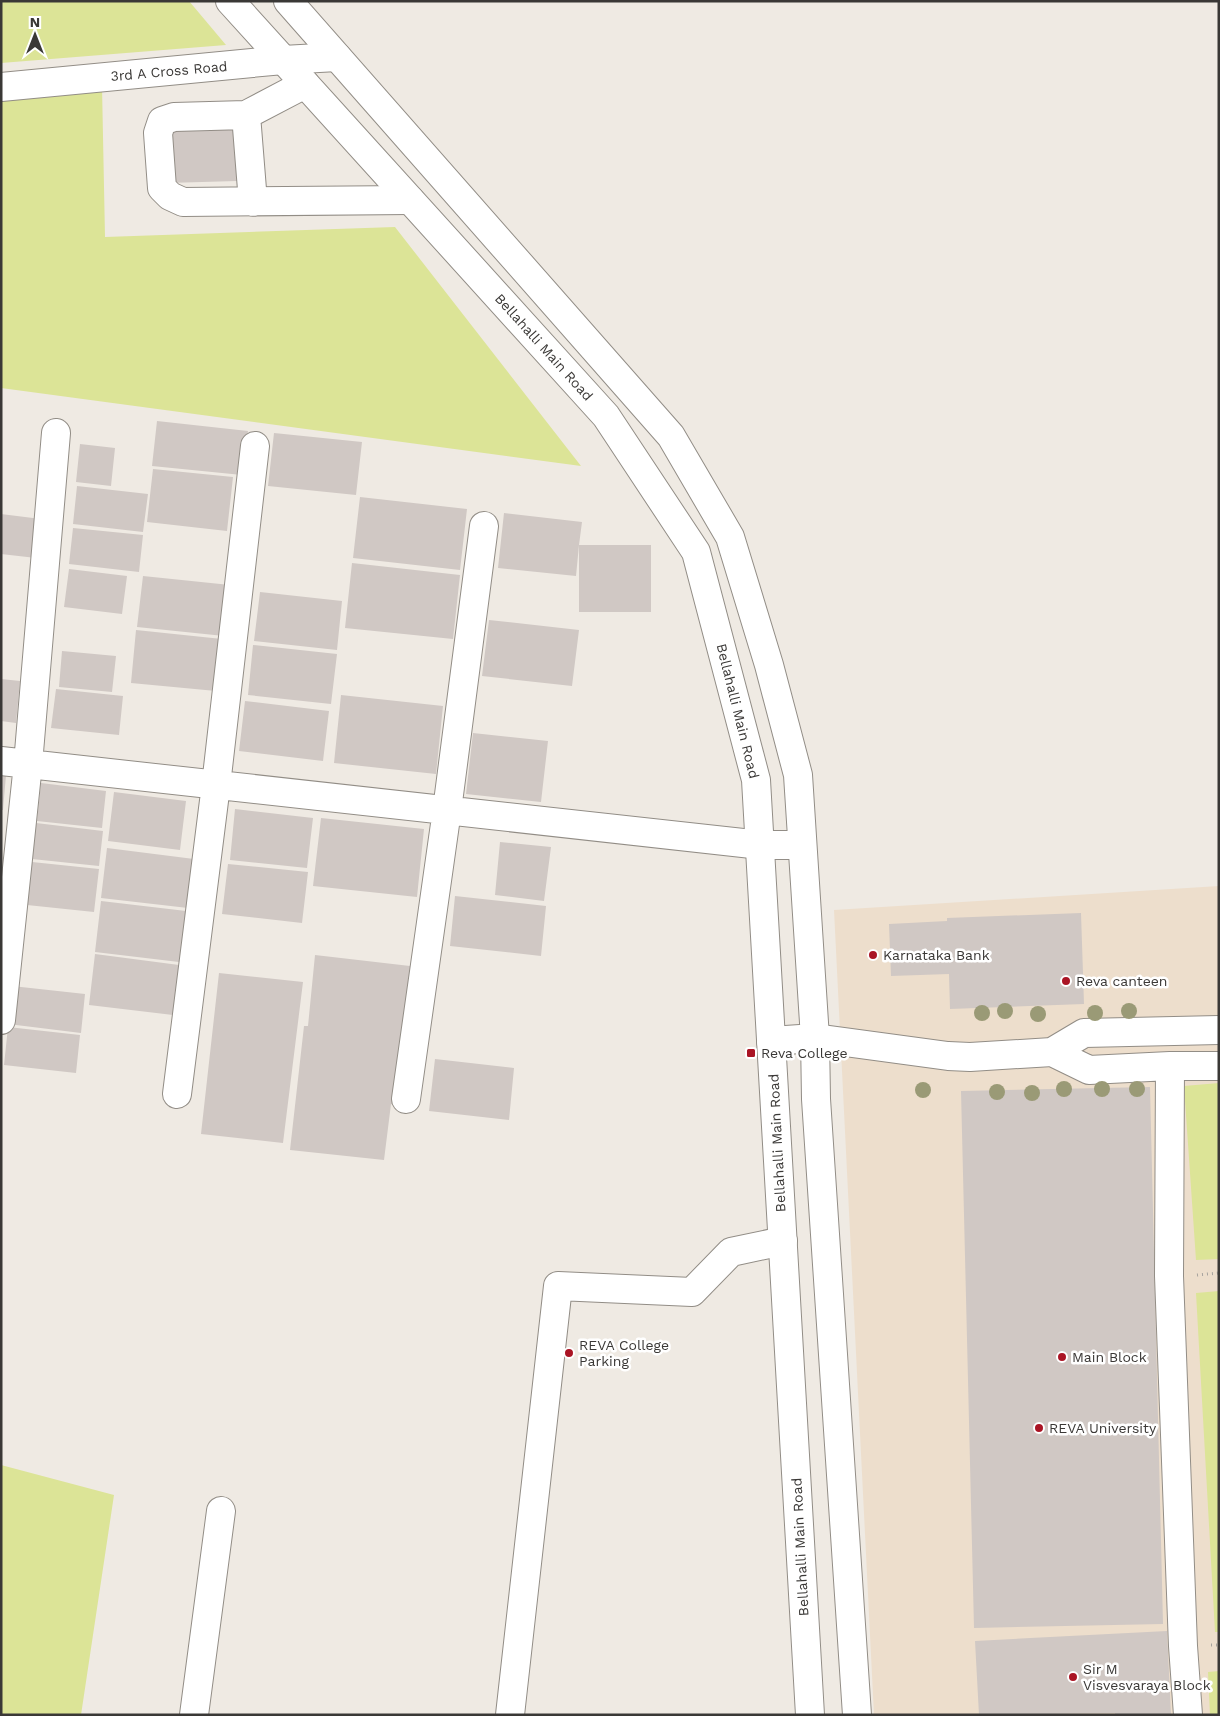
<svg xmlns="http://www.w3.org/2000/svg" width="1220" height="1716" font-family="'Work Sans',sans-serif">
<rect width="100%" height="100%" fill="#efeae3"/>
<path fill="#eddecc" d="M 1219,886 L 1219,1715 L 874,1715 L 834,910 Z"/>
<path fill="#dce497" d="M 1,1 L 189,1 L 226,45 L 1,63 Z
M 102,86 L 105,237 L 395,227 L 581,466 L 1,388 L 1,98 Z
M 1219,1083 L 1219,1259 L 1196,1260 L 1184,1086 Z
M 1219,1291 L 1219,1632 L 1215,1632 L 1196,1293 Z
M 1,1465 L 114,1495 L 81,1715 L 1,1715 Z
M 1219,1671 L 1219,1715 L 1210,1715 L 1208,1672 Z"/>
<path fill="#d0c8c4" d="M 235,128 L 237,181 L 167,183 L 166,130 Z
M 157,421 L 248,431 L 242,475 L 152,466 Z
M 274,433 L 362,442 L 356,495 L 268,486 Z
M 80,444 L 115,448 L 111,486 L 76,482 Z
M 153,469 L 233,477 L 227,531 L 147,522 Z
M 77,486 L 148,494 L 143,532 L 73,524 Z
M 360,497 L 467,509 L 460,570 L 353,558 Z
M 504,513 L 582,522 L 579,545 L 651,545 L 651,612 L 579,612 L 579,545 L 576,576 L 498,568 Z
M 1,514 L 41,519 L 36,558 L 1,554 Z
M 73,528 L 143,535 L 139,572 L 69,564 Z
M 352,563 L 460,575 L 453,639 L 345,628 Z
M 69,569 L 127,576 L 122,614 L 64,607 Z
M 143,576 L 230,585 L 224,636 L 137,627 Z
M 260,592 L 342,601 L 337,650 L 254,641 Z
M 489,620 L 579,630 L 572,686 L 482,676 Z
M 136,630 L 222,639 L 216,691 L 131,683 Z
M 253,645 L 337,654 L 331,704 L 248,695 Z
M 62,651 L 116,656 L 112,692 L 59,687 Z
M 1,679 L 20,681 L 16,723 L 1,721 Z
M 56,689 L 123,696 L 119,735 L 51,728 Z
M 341,695 L 443,706 L 436,774 L 334,763 Z
M 245,701 L 329,711 L 323,761 L 239,751 Z
M 473,733 L 548,741 L 541,802 L 466,794 Z
M 1,775 L 6,775 L 3,810 L 1,810 Z
M 41,783 L 106,791 L 102,828 L 37,821 Z
M 114,792 L 186,801 L 180,850 L 108,841 Z
M 235,809 L 313,818 L 307,868 L 230,860 Z
M 321,818 L 424,829 L 417,897 L 313,886 Z
M 36,823 L 103,831 L 99,866 L 32,859 Z
M 500,842 L 551,847 L 544,901 L 495,895 Z
M 107,848 L 194,859 L 188,908 L 101,898 Z
M 32,862 L 99,869 L 94,912 L 27,905 Z
M 228,864 L 308,872 L 302,923 L 222,914 Z
M 455,896 L 546,906 L 541,956 L 450,946 Z
M 101,901 L 186,911 L 179,962 L 95,952 Z
M 1081,913 L 1084,1004 L 950,1009 L 949,974 L 891,976 L 889,924 L 947,921 L 947,918 Z
M 95,954 L 179,965 L 173,1015 L 89,1005 Z
M 315,955 L 410,966 L 395,1105 L 391,1104 L 384,1160 L 290,1150 L 304,1026 L 308,1026 Z
M 219,973 L 303,982 L 283,1143 L 201,1134 Z
M 12,986 L 85,994 L 81,1033 L 8,1024 Z
M 8,1027 L 80,1035 L 76,1073 L 4,1065 Z
M 435,1059 L 514,1068 L 509,1120 L 429,1111 Z
M 1150,1087 L 1163,1624 L 974,1628 L 961,1091 Z
M 1167,1631 L 1171,1715 L 1115,1715 L 1115,1713 L 979,1715 L 975,1641 Z"/>
<g fill="none" stroke-linecap="round" stroke-linejoin="round">
<g stroke="#928d86" stroke-width="30">
<path id="minor" d="M 305,84 L 246,115 L 174,117 L 162,121 L 158,133 L 162,188 L 170,196 L 183,202 L 410,200
M 1,87 L 283,60 L 337,57
M 246,115 L 253,202
M 1,761 L 761,845 L 802,845
M 1,1020 L 28,764 L 56,433
M 771,1041 L 815,1038 L 948,1056 L 970,1057 L 1052,1052 L 1089,1070 L 1170,1066 L 1219,1066
M 1052,1052 L 1084,1033 L 1219,1030
M 1170,1066 L 1169,1276 L 1183,1646 L 1188,1715
M 177,1094 L 216,785 L 255,446
M 406,1099 L 447,810 L 484,526
M 194,1715 L 221,1511
M 510,1715 L 558,1286 L 692,1292 L 731,1252 L 783,1241"/>
</g>
<g stroke="#928d86" stroke-width="30">
<path id="major" d="M 230,1 L 606,416 L 696,552 L 756,780 L 810,1715
M 288,1 L 671,436 L 730,537 L 769,665 L 798,775 L 815,1038 L 816,1099 L 857,1715"/>
</g>
<path stroke="#a7a39e" stroke-width="3" stroke-dasharray="1 4" stroke-linecap="butt" d="M 1197,1275 L 1219,1273
M 1211,1645 L 1219,1645"/>
<use href="#minor" stroke="#fff" stroke-width="28"/>
<use href="#major" stroke="#fff" stroke-width="28"/>
</g>
<g fill="#9a9a76">
<circle cx="1005" cy="1011" r="8"/>
<circle cx="1129" cy="1011" r="8"/>
<circle cx="982" cy="1013" r="8"/>
<circle cx="1095" cy="1013" r="8"/>
<circle cx="1038" cy="1014" r="8"/>
<circle cx="1064" cy="1089" r="8"/>
<circle cx="1102" cy="1089" r="8"/>
<circle cx="1137" cy="1089" r="8"/>
<circle cx="923" cy="1090" r="8"/>
<circle cx="997" cy="1092" r="8"/>
<circle cx="1032" cy="1093" r="8"/>
</g>
<g fill="#aa1424" stroke="#fff" stroke-width="2">
<circle cx="873" cy="955" r="5"/>
<circle cx="1066" cy="981" r="5"/>
<rect x="746" y="1048" width="10" height="10" rx="2.5"/>
<circle cx="569" cy="1353" r="5"/>
<circle cx="1062" cy="1357" r="5"/>
<circle cx="1039" cy="1428" r="5"/>
<circle cx="1073" cy="1677" r="5"/>
</g>
<g text-anchor="middle" stroke-width="5" stroke-linejoin="round" paint-order="stroke">
<g font-size="14" fill="#3a3836" stroke="#fff">
<text transform="translate(169 71) rotate(-5)" y="5">3rd A Cross Road</text>
<text transform="translate(544 347) rotate(48)" y="5">Bellahalli Main Road</text>
<text transform="translate(738 711) rotate(76)" y="5">Bellahalli Main Road</text>
<text transform="translate(777 1143) rotate(-93)" y="5">Bellahalli Main Road</text>
<text transform="translate(800 1547) rotate(-93)" y="5">Bellahalli Main Road</text>
</g>
<g font-size="14" fill="#3a3836" stroke="#fff" text-anchor="start">
<text x="883" y="960">Karnataka Bank</text>
<text x="1076" y="986">Reva canteen</text>
<text x="761" y="1058">Reva College</text>
<text x="579" y="1350">REVA College<tspan x="579" dy="16">Parking</tspan></text>
<text x="1072" y="1362">Main Block</text>
<text x="1049" y="1433">REVA University</text>
<text x="1083" y="1674">Sir M<tspan x="1083" dy="16">Visvesvaraya Block</tspan></text>
</g>
</g>
<rect width="1220" height="1716" fill="none" stroke="#3a3836" stroke-width="5"/>
<g transform="translate(35 35)" stroke="#ffffff" stroke-width="4" paint-order="stroke">
<path d="M0-4L9 19L0 12L-9 19Z" fill="#3a3836"/>
<text y="-8" font-size="14" font-weight="bold" text-anchor="middle" fill="#3a3836">N</text>
</g>
</svg>
